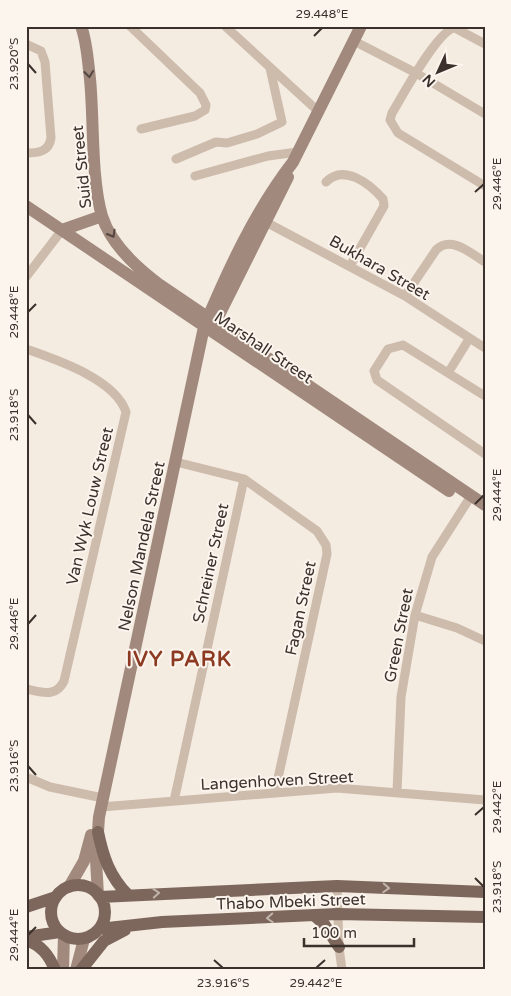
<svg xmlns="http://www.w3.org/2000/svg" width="511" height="996" font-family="'Varela Round',sans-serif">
<rect width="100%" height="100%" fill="#f4ebe1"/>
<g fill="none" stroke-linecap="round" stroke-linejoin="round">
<path stroke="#cdbbac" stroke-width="9" d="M 130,26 L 200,93 L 206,105 L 205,110 L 195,116 L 141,129
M 225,26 L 319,112
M 354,41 L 416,73 L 485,114
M 26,44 L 41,51 L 45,62 L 51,138 C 49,152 38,153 26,153
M 485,44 L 455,28 C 438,29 402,97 392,113 L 390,120 L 398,133 L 485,186
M 176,159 L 216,142 L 227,143 L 257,134 L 282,122 L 270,68
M 195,176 L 268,156 L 298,152
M 326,182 C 344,164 369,183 383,199 L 384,206 L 350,266
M 262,220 L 405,296 L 485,348
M 26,277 L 62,230
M 405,296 L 436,250 C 451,235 470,253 485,262
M 26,349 C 57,360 115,379 126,412 L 64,681 C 56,698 42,692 26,689
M 448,373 L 469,339
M 485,396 L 403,345 L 388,349 L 374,371 L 377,380 L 485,454
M 176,462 L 244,479 L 317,531 L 326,545 L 327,554 L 275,792
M 415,615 L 457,628 L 485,641
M 26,777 L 50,787 L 103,798
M 397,792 L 401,697 L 415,615 L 432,557 L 471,496
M 174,801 L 244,479
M 101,807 L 337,788 L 485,800
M 337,886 L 339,947 L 342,970"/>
<path stroke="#a18a7d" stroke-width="12" d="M 81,26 C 87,42 88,62 90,79 C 94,119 91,179 102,216 C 111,245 137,268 160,285 L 485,505
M 26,206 L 449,491
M 62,230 L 102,216
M 214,325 L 288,177
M 69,887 L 84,861 L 91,835
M 98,895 L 96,860 L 99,817 L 204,327 C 228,270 255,211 293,162 L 361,26
M 63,970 L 64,935
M 76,970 L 84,939"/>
<path stroke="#7d675c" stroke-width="12" d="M 98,832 C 103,857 110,877 128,895
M51 912a27 27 0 1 1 54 0a27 27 0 1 1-54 0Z
M 100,897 L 337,886 L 485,892
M 26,907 L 56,897
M 315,916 L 324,924 L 339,947
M 99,929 L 162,922 L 337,914 L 485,917
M 26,937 L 60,932
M 26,940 C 41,945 49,955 55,970
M 81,970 L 104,941 L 125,930"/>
</g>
<defs><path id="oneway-chevron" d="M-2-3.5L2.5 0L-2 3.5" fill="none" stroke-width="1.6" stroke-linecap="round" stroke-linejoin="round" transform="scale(1.25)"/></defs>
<g stroke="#544640">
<use href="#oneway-chevron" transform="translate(89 74) rotate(84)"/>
<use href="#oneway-chevron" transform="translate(112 234) rotate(60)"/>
</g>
<g stroke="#c2b5ac">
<use href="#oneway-chevron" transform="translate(386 888) rotate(3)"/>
<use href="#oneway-chevron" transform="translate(156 893) rotate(-4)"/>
<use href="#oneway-chevron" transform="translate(270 918) rotate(177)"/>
</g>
<path fill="none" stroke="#3b302b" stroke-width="2" d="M 314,36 L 322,28M 28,64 L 36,73M 475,192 L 484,184M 28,312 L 36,304M 28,415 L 36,424M 475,504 L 484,495M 28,624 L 36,615M 28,766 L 36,775M 475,815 L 484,807M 475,878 L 484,887M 28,935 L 36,927M 214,960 L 223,968M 316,968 L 325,960"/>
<g text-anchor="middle" stroke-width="4" stroke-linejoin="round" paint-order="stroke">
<g font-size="16" fill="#3b302b" stroke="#fbf5ee">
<text transform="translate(81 167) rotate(-96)" y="6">Suid Street</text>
<text transform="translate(380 267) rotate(30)" y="6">Bukhara Street</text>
<text transform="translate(264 347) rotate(34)" y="6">Marshall Street</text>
<text transform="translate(89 506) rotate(-77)" y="6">Van Wyk Louw Street</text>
<text transform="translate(141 546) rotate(-78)" y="6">Nelson Mandela Street</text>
<text transform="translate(210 563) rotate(-78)" y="6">Schreiner Street</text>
<text transform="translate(300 608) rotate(-78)" y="6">Fagan Street</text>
<text transform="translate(398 635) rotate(-79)" y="6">Green Street</text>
<text transform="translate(277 780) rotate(-3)" y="6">Langenhoven Street</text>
<text transform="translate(291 901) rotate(-2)" y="6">Thabo Mbeki Street</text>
</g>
<g font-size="21" font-weight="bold" letter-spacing="1" fill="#8c3b22" stroke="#fbf5ee">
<text x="179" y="666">IVY PARK</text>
</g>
</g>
<rect width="511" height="996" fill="none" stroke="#fbf5ee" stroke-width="55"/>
<g transform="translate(438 72) rotate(226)" stroke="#fbf5ee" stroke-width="4" paint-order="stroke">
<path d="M0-4L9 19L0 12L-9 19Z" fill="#3b302b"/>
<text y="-8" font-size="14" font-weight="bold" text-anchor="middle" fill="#3b302b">N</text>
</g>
<path d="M304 938v8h110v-8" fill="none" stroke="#3b302b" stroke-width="2.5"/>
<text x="311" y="938" font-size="15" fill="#3b302b" stroke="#fbf5ee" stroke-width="4" paint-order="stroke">100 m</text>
<rect x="28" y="28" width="456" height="940" fill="none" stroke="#3b302b" stroke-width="2"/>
<g font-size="12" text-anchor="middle" fill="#3b302b">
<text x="322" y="18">29.448°E</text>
<text transform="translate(14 64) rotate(-90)" y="4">23.920°S</text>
<text transform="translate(497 184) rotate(-90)" y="4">29.446°E</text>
<text transform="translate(14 312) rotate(-90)" y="4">29.448°E</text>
<text transform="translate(14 415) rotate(-90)" y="4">23.918°S</text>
<text transform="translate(497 495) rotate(-90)" y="4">29.444°E</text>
<text transform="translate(14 624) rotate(-90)" y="4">29.446°E</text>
<text transform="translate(14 766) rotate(-90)" y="4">23.916°S</text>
<text transform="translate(497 807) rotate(-90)" y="4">29.442°E</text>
<text transform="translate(497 887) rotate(-90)" y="4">23.918°S</text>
<text transform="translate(14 935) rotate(-90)" y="4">29.444°E</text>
<text x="223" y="987">23.916°S</text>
<text x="316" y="987">29.442°E</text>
</g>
</svg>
